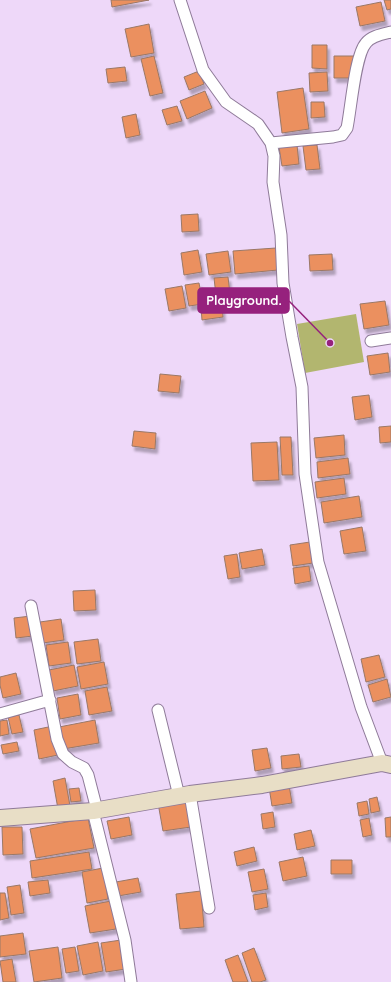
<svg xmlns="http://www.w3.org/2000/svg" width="391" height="982" font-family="Quicksand,sans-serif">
<defs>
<filter id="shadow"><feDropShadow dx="2.5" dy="4.5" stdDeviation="1" flood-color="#0004"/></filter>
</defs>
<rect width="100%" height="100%" fill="#eed8f9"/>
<path fill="#b2b66f" d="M 356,314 L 364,362 L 305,373 L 297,324 Z"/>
<path fill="#eb905f" stroke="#9a7867" filter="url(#shadow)" d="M 111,0 L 149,0 L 112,7 Z
M 384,0 L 391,0 L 391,9 L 387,10 Z
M 381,2 L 385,21 L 360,26 L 356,7 Z
M 149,24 L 154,53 L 131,57 L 125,29 Z
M 312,45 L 327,45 L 327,69 L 312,68 Z
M 154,56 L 163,93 L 150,96 L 141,59 Z
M 334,56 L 354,56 L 354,78 L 334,78 Z
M 125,67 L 127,81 L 108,83 L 106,69 Z
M 199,71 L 204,84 L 189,90 L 184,77 Z
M 327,72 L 328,91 L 310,92 L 309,73 Z
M 303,88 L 309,129 L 282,133 L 277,92 Z
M 205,91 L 212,108 L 187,119 L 180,101 Z
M 311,102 L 324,102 L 325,117 L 311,118 Z
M 177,106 L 182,121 L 167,125 L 162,110 Z
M 136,114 L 140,135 L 126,138 L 122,117 Z
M 297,145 L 299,164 L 282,166 L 279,147 Z
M 317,145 L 320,169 L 306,170 L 303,146 Z
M 198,214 L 199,231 L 182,232 L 181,215 Z
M 276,248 L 278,270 L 235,274 L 233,251 Z
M 198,250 L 202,272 L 184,275 L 181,253 Z
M 228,251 L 231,272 L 209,275 L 206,254 Z
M 332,254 L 333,270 L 310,271 L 309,255 Z
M 228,277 L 231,302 L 217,304 L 214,278 Z
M 199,283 L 203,304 L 189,306 L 185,285 Z
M 182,286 L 186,308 L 169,311 L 165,289 Z
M 385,301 L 389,325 L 364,329 L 360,304 Z
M 222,305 L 223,317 L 202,320 L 201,308 Z
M 388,353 L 390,372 L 370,375 L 367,356 Z
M 160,374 L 181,376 L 179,393 L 158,391 Z
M 369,395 L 372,417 L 355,420 L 352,397 Z
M 391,426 L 391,442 L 380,443 L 379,427 Z
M 134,431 L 156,433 L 155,449 L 132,446 Z
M 344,435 L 345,455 L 316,458 L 314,438 Z
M 280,437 L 291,437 L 293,475 L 282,475 Z
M 277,442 L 279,480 L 253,481 L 251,443 Z
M 348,458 L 350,474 L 318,478 L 317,462 Z
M 344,478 L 346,494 L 317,498 L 315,482 Z
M 359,496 L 362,517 L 324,523 L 321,502 Z
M 362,527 L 366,551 L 344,554 L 340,531 Z
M 310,542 L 313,563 L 293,566 L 290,545 Z
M 262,549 L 265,565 L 242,569 L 239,553 Z
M 237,554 L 240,577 L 228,579 L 224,556 Z
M 309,566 L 311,581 L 295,584 L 293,568 Z
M 95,590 L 96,610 L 74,611 L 73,591 Z
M 31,616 L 33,636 L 16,638 L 14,618 Z
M 61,619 L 64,640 L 43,643 L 40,622 Z
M 98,639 L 101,661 L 77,664 L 74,642 Z
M 68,642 L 71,663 L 49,666 L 46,645 Z
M 379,655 L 385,677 L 366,682 L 361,659 Z
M 104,662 L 108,684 L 81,689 L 77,667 Z
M 74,665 L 78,686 L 53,691 L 49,670 Z
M 16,673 L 21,694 L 3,698 L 0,685 L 0,677 Z
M 387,679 L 391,697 L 373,702 L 368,685 Z
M 107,687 L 112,711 L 89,715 L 85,691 Z
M 78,694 L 81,715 L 60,719 L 57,698 Z
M 19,715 L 23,732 L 12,734 L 8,717 Z
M 7,720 L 9,734 L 0,736 L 0,721 Z
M 95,720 L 99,743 L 63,749 L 59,727 Z
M 53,726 L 58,755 L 39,759 L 34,730 Z
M 17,742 L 19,751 L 3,754 L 1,745 Z
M 267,748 L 271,768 L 255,771 L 252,750 Z
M 299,754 L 301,767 L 282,769 L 281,756 Z
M 65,778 L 70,806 L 58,809 L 53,781 Z
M 289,785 L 292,803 L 272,806 L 269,787 Z
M 79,788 L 81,801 L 71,802 L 69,789 Z
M 377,797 L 380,811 L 371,813 L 369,799 Z
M 186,798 L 191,827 L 163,831 L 158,803 Z
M 367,801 L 369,814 L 359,816 L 357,803 Z
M 273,812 L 275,827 L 263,829 L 261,814 Z
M 129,817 L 132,835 L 111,839 L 107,821 Z
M 391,817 L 391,837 L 386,837 L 385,818 Z
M 88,818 L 94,848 L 36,858 L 30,829 Z
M 369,818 L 372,835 L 363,837 L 360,820 Z
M 2,827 L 22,827 L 23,854 L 3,855 Z
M 311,830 L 315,846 L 297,850 L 294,834 Z
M 254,847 L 257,861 L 237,866 L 234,852 Z
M 89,852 L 92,869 L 32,878 L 30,861 Z
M 303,857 L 307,876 L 283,881 L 279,862 Z
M 331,860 L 352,860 L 352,874 L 331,874 Z
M 103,868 L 108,899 L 87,903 L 82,872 Z
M 264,869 L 268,889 L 252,892 L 248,872 Z
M 138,878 L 141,892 L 118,896 L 116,882 Z
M 48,880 L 50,893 L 30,896 L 28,882 Z
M 20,885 L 24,913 L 11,915 L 7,887 Z
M 201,891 L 204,927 L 180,929 L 176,894 Z
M 0,893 L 5,893 L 9,918 L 0,920 Z
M 266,893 L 268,907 L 255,910 L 253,895 Z
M 111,901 L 116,929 L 90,933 L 85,906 Z
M 23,933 L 26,954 L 0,957 L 0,936 Z
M 121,940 L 126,969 L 106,972 L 101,943 Z
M 98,942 L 103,971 L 83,975 L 77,946 Z
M 58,947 L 62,978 L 34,982 L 29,951 Z
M 75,947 L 79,971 L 66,973 L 62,949 Z
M 254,948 L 266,980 L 260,982 L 252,982 L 242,953 Z
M 238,955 L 248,982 L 233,982 L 225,960 Z
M 12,959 L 16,982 L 3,982 L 0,961 Z"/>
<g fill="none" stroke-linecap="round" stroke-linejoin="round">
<g stroke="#8f7b99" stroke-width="13">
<path id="street" d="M 180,0 L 203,70 L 226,102 L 258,124 L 271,143 L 274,156 L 273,182 L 281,235 L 283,283 L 292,337 L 302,387 L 305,474 L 318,562 L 361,707 L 382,763
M 271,143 L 333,137 L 342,135 L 347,128 C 351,109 355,55 366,43 C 371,36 383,34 391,32
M 371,341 L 391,338
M 31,606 L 57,739 L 63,754 L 72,762 L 84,768 L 88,775 L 97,810
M 158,710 L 179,796
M 0,714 L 50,700
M 190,794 L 209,908
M 93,811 L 125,940 L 131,982"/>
</g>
<g stroke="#8f7b99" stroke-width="18">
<path id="secondary" d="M 0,818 L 93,811 L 190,794 L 262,785 L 382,763 L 391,765"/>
</g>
<use href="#street" stroke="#fff" stroke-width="11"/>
<use href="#secondary" stroke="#e8dec6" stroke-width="16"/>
</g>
<path fill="none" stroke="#96217d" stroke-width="1.5" d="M330 343L289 301"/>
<circle fill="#96217d" stroke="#eed8f9" stroke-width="1.5" cx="330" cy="343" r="4"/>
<rect fill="#96217d" stroke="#96217d" stroke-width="1.5" x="198" y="288" width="91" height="25" rx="4"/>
<g font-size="13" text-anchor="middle" font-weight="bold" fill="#fff">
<text x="244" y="305">Playground.</text>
</g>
</svg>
